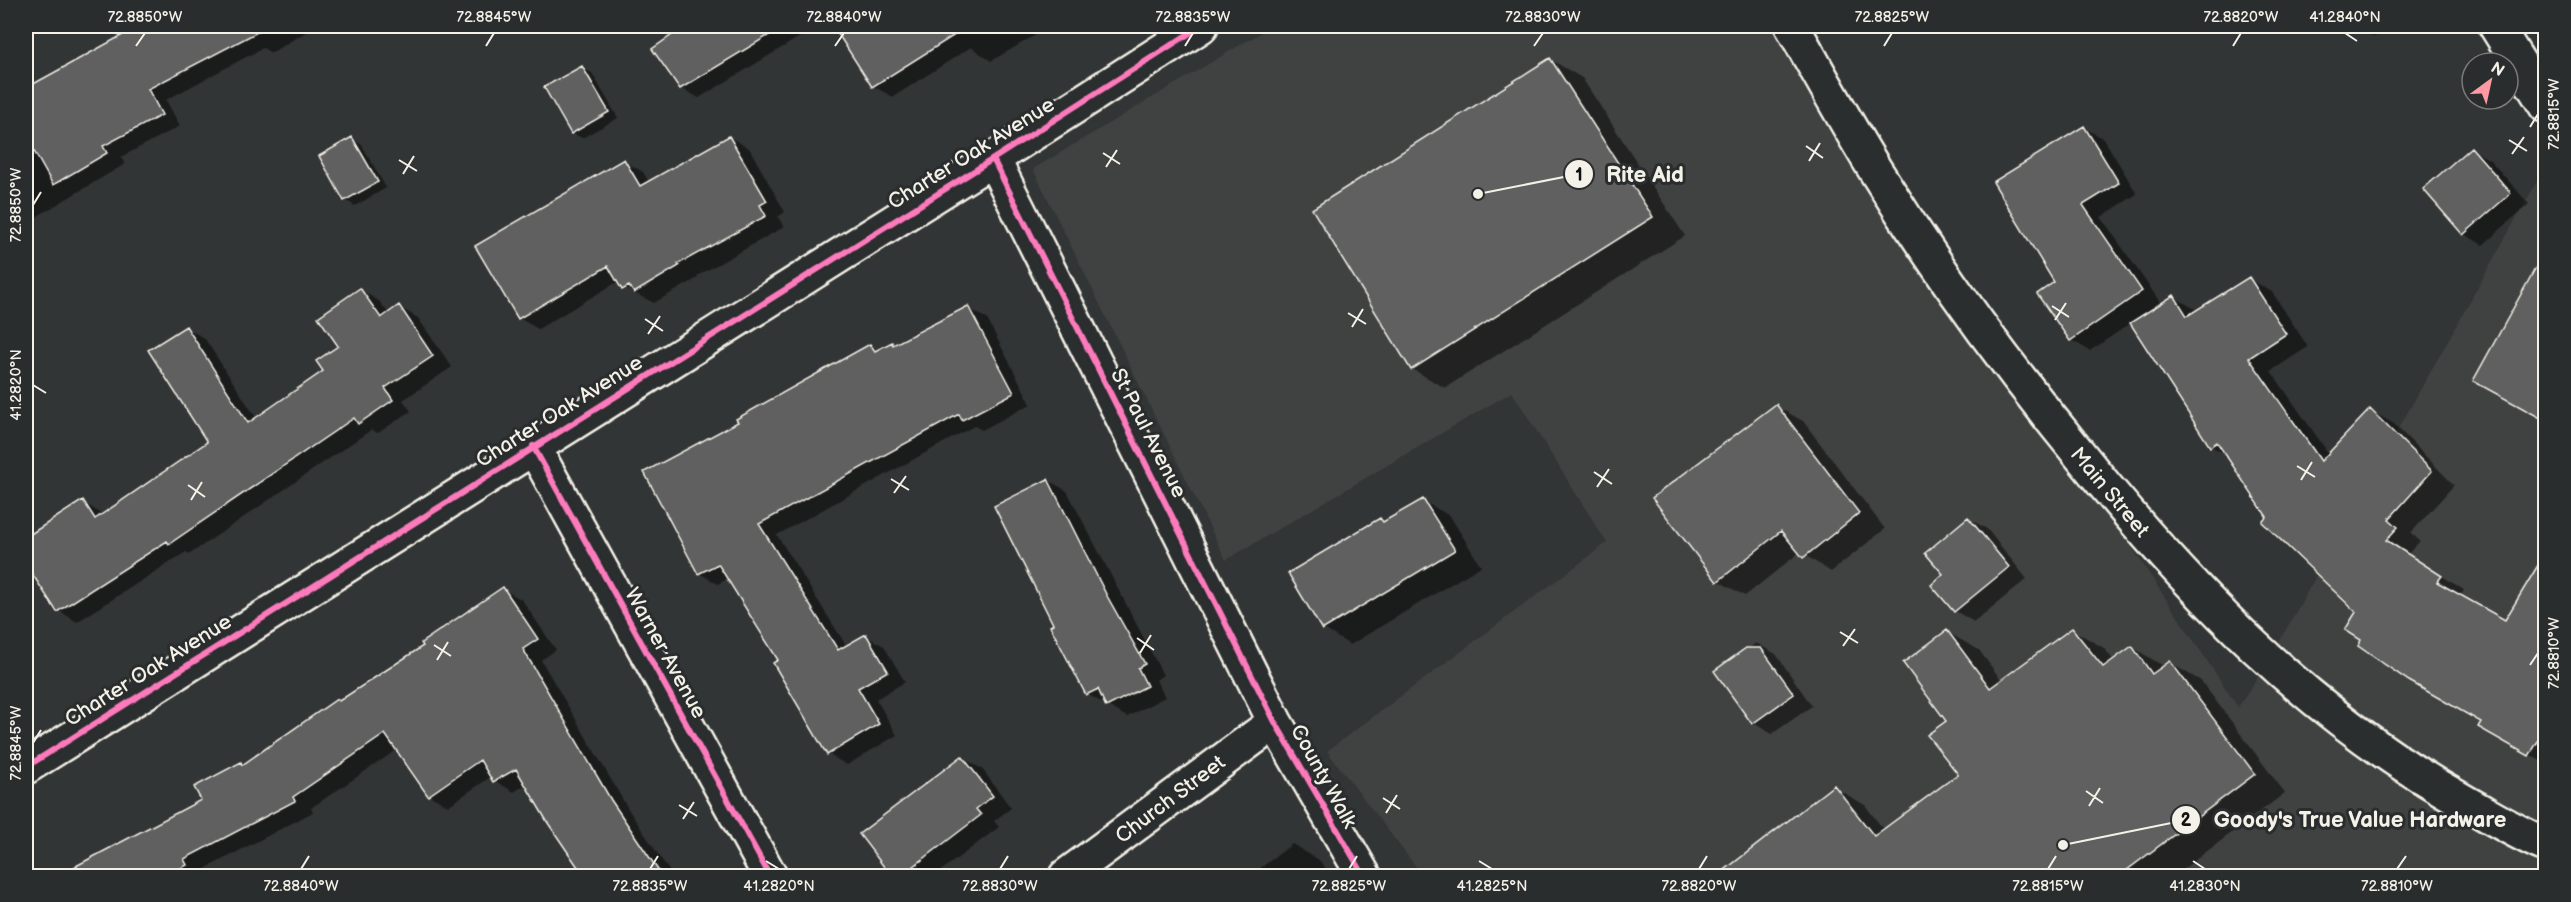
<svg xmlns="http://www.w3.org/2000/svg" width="2571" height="902" font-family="'Balsamiq Sans',sans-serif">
<rect width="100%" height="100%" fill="#323535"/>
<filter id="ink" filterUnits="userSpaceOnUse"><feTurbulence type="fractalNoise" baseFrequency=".0167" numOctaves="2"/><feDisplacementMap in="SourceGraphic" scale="12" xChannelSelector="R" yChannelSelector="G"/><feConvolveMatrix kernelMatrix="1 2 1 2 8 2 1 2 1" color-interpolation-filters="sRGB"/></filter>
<g filter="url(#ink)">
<path fill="#404242" d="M 1272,26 L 1784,26 L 2238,707 L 2269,660 L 2545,167 L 2545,876 L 1423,876 L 1327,751 L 1607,543 L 1512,392 L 1226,560 L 1033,169 Z"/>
<path fill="#0007" d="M 142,26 L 313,26 L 314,27 L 271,53 L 263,48 L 166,100 L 180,126 L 121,157 L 125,164 L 26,223 L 26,89 Z
M 687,26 L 811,26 L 813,29 L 699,98 L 681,88 L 654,49 Z
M 851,26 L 1051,26 L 991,61 L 971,47 L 893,97 L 873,86 L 839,33 Z
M 1909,26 L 1923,26 L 1917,30 Z
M 2354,26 L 2392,26 L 2374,37 Z
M 1550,59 L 1582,78 L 1685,236 L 1445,388 L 1412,369 Z
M 582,68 L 592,73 L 618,118 L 582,138 L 572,133 Z
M 2085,128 L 2104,139 L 2137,194 L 2101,217 L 2160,302 L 2154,306 L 2156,309 L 2174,297 L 2197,310 L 2249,279 L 2272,292 L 2308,347 L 2271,371 L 2329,454 L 2371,411 L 2394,424 L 2454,485 L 2411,533 L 2420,541 L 2408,554 L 2464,590 L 2460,597 L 2505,622 L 2546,605 L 2546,764 L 2480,727 L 2483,721 L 2363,640 L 2358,612 L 2269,517 L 2227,455 L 2211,446 L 2131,323 L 2090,351 L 2071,340 L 2056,283 Z
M 729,137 L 749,148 L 785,212 L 778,217 L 784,227 L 697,276 L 698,278 L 654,303 L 624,288 L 619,281 L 538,329 L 519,318 L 624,161 L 643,172 L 649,182 Z
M 352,139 L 362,145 L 386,188 L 355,206 L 345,200 L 321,156 Z
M 2471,149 L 2490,160 L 2529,204 L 2483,245 L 2464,234 Z
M 360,290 L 379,301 L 389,314 L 399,307 L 418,318 L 452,367 L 403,400 L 411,411 L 378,433 L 371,430 L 190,554 L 186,552 L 77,622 L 58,610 L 26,546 L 26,539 L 83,502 L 103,515 L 209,442 L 186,327 L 205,339 L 257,419 L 325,372 L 340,347 Z
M 968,308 L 987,319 L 1031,404 L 982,430 L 974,426 L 777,535 L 847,647 L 866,636 L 884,646 L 905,682 L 876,699 L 897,735 L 847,765 L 828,754 L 780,661 L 729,578 L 718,584 L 699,573 L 740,423 L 870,345 L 879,351 L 892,344 L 895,345 Z
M 1776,406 L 1803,421 L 1885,529 L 1831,572 L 1800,552 L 1745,596 L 1718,581 Z
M 1048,480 L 1067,491 L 1163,675 L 1156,680 L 1165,697 L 1127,717 L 1087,694 L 1055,625 Z
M 1423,501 L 1450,516 L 1481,566 L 1350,645 L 1324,629 L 1380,519 L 1386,523 Z
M 1968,518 L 1987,529 L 2027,579 L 1974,622 L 1955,611 L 1945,575 Z
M 503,589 L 522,600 L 556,650 L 541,660 L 630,812 L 672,875 L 585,876 L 527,784 L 514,792 L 495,781 L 492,776 L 448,806 L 429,795 L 398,749 L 311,808 L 313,812 L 203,870 L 204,876 L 96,876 L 203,800 L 241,764 L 244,766 L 425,646 Z
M 2073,630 L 2104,648 L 2114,661 L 2132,647 L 2165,667 L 2170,663 L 2201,681 L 2285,793 L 2174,876 L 1720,876 L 1834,787 L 1865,805 L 1884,830 L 1960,774 L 1948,721 L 1947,632 L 1979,650 L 2002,681 Z
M 1756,643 L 1776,654 L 1812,706 L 1772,734 L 1753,723 L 1716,672 Z
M 963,758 L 982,769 L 1011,808 L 994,821 L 999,827 L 934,876 L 893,876 L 861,835 Z
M 1292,844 L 1319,860 L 1332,876 L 1250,876 Z"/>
<path fill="#5f605f" stroke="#f4f1e8" stroke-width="1.5" d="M 139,26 L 269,26 L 148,89 L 162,115 L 103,146 L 107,153 L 53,185 L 26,137 L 26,88 Z
M 685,26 L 784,26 L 680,89 L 652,49 Z
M 833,26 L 969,26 L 872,87 Z
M 1550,58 L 1653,217 L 1411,370 L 1312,209 Z
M 582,66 L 609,112 L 571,134 L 544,87 Z
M 2084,126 L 2119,183 L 2083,205 L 2142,291 L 2070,341 L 2037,294 L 2054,282 L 1993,182 Z
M 729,136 L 767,201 L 760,205 L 766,216 L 678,264 L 679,266 L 634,293 L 629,286 L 622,290 L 608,266 L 518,319 L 475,246 L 624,159 L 640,186 Z
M 352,137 L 378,182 L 344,201 L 319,156 Z
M 2471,147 L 2511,193 L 2463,235 L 2423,189 Z
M 2546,249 L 2546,421 L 2473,381 Z
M 2249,277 L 2286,334 L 2249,358 L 2321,461 L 2370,409 L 2432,471 L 2389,519 L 2398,527 L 2386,540 L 2442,576 L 2437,582 L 2505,620 L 2546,552 L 2546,728 L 2529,756 L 2478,727 L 2481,722 L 2409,681 L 2358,646 L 2361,640 L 2345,630 L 2356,612 L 2262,522 L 2267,517 L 2217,442 L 2210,447 L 2130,323 L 2174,295 L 2187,316 Z
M 360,288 L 381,318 L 399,305 L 433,356 L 385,388 L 393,400 L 358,424 L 354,418 L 169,544 L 167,541 L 57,612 L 27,566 L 30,556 L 26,549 L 26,537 L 83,500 L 95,519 L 207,442 L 148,350 L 186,326 L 248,423 L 323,371 L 316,361 L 338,346 L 318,317 Z
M 968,306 L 1014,393 L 962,420 L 959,414 L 759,524 L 838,650 L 866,634 L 888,671 L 858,688 L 879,724 L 827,755 L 773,663 L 778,660 L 718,564 L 698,574 L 644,472 L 738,422 L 736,419 L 870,344 L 875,351 L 892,342 L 893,345 Z
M 1776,404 L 1859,513 L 1803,558 L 1781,531 L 1717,582 L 1652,498 Z
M 1048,479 L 1107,596 L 1145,664 L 1138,668 L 1147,686 L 1106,707 L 1098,689 L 1086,695 L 1050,626 L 1053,624 L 994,506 Z
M 1423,499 L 1455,550 L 1322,630 L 1288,573 L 1380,518 L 1383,522 Z
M 1968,517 L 2009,567 L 1954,612 L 1931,585 L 1943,574 L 1925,553 Z
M 503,587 L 538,639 L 523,649 L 611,800 L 662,876 L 584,876 L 548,823 L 516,769 L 493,782 L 480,760 L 428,796 L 385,734 L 293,797 L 295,801 L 184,859 L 187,865 L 166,876 L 57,876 L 201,800 L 194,787 L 241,762 L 242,765 L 337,699 L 339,701 L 423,646 L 421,643 Z
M 2072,628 L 2103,667 L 2132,646 L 2152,674 L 2170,661 L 2255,774 L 2119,876 L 1717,876 L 1834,785 L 1874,836 L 1958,774 L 1927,735 L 1946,721 L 1903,663 L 1947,630 L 1990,688 Z
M 1746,648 L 1761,648 L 1794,694 L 1752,724 L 1714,671 Z
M 962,756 L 993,796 L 976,809 L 981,815 L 901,876 L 891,876 L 859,834 Z"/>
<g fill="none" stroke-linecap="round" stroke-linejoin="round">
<g stroke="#f4f1e8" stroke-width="38">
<path id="minor" d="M 2496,26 L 2546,106
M 993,159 L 1275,722 L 1364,876
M 533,446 L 770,876
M 1066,876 L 1275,722"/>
</g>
<g stroke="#f4f1e8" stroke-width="38">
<path id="tertiary" d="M 26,767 L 993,159 L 1201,26"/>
</g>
<g stroke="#f4f1e8" stroke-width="38">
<path id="secondary" d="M 1792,26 C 1820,75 1847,125 1877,173 C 1937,270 2004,362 2076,450 C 2190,592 2309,716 2470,805 C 2495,819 2519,834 2546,845"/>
</g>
<use href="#minor" stroke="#2a2d2e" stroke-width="33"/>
<use href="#tertiary" stroke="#2a2d2e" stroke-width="33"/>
<use href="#secondary" stroke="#2a2d2e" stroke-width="33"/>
<g stroke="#2a2d2e" stroke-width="10">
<path id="cycleway" d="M 993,159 L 1275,722 L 1364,876
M 533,446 L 770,876
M 26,767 L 993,159 L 1201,26"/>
</g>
<use href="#cycleway" stroke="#fd7abc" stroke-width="6"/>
</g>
</g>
<path fill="none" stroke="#f4f1e8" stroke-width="2" d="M 2345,33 L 2357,41M 136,46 L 145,33M 486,46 L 494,33M 835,46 L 844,33M 1185,46 L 1193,33M 1534,46 L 1543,33M 1884,46 L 1892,33M 2233,46 L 2241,33M 2530,127 L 2538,114M 2509,140 L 2527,151M 1806,146 L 1823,158M 1103,153 L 1120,164M 2512,154 L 2524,137M 399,160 L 417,171M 1809,161 L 1820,143M 1106,167 L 1117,150M 403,174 L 414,156M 33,205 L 41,192M 2052,306 L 2069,317M 1348,313 L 1366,324M 645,319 L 663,331M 2055,320 L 2066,303M 1352,327 L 1363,309M 648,334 L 660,316M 33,385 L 46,393M 2297,466 L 2315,477M 1594,472 L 1612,484M 891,479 L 909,490M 2301,480 L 2312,462M 188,485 L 205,497M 1597,487 L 1609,469M 894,493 L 906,476M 191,500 L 202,482M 1840,632 L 1858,643M 1137,638 L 1154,650M 434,645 L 451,656M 1843,646 L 1855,629M 1140,653 L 1151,635M 437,660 L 448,642M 2530,665 L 2538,653M 33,743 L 41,730M 2086,791 L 2103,803M 1383,798 L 1400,809M 679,805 L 697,816M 2089,806 L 2100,788M 1386,813 L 1397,795M 683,819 L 694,802M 766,861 L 779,869M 1479,861 L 1492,869M 2193,861 L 2205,869M 301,869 L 309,856M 650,869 L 658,856M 1000,869 L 1008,856M 1349,869 L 1357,856M 1699,869 L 1707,856M 2048,869 L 2056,856M 2397,869 L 2406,856"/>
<g text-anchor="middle" stroke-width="6" stroke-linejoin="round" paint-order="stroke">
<g font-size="21" fill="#f4f1e8" stroke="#2a2d2e">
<text transform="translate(971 153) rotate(-32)" y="7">Charter Oak Avenue</text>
<text transform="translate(559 411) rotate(-32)" y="7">Charter Oak Avenue</text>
<text transform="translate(1149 433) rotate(63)" y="7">St Paul Avenue</text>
<text transform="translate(2110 492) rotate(50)" y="7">Main Street</text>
<text transform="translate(666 653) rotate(61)" y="7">Warner Avenue</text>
<text transform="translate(148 670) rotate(-32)" y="7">Charter Oak Avenue</text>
<text transform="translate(1324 776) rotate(61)" y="7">County Walk</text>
<text transform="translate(1170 799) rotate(-37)" y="7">Church Street</text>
</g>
</g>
<path fill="none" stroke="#f4f1e8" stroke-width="2" d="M1478 194L1579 174M2063 845L2186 820"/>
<g fill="#f4f1e8" stroke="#2a2d2e" stroke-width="2">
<circle cx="1478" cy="194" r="6"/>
<circle cx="2063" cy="845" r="6"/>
<circle cx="1579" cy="174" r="15"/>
<circle cx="2186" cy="820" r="15"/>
</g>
<g font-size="18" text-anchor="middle" font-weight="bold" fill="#111">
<text x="1579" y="181">1</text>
<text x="2186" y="826">2</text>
</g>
<g font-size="22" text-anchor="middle" font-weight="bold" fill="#f4f1e8" stroke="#2a2d2e" stroke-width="6" stroke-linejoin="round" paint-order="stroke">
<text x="1645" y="182">Rite Aid</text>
<text x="2360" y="827">Goody's True Value Hardware</text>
</g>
<rect width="2571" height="902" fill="none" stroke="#2a2d2e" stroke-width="66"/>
<g transform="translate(2490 81) rotate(33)"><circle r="28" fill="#2a2d2e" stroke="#7b7b78" stroke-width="1.5"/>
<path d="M0-4.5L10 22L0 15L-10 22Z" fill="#ff9aa2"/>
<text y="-9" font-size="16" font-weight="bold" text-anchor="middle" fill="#f4f1e8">N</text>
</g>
<rect x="33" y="33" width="2505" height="836" fill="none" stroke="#f4f1e8" stroke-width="2"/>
<g font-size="15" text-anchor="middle" fill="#f4f1e8">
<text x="145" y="22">72.8850°W</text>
<text x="494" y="22">72.8845°W</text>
<text x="844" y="22">72.8840°W</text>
<text x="1193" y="22">72.8835°W</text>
<text x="1543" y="22">72.8830°W</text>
<text x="1892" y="22">72.8825°W</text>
<text x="2241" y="22">72.8820°W</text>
<text x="2345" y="22">41.2840°N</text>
<text transform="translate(2554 114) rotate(-90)" y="5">72.8815°W</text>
<text transform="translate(16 205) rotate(-90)" y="5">72.8850°W</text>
<text transform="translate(16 385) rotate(-90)" y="5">41.2820°N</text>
<text transform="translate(2554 653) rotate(-90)" y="5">72.8810°W</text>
<text transform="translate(16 743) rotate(-90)" y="5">72.8845°W</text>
<text x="301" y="891">72.8840°W</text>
<text x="650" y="891">72.8835°W</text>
<text x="779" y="891">41.2820°N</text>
<text x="1000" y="891">72.8830°W</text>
<text x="1349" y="891">72.8825°W</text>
<text x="1492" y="891">41.2825°N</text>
<text x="1699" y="891">72.8820°W</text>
<text x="2048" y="891">72.8815°W</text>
<text x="2205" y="891">41.2830°N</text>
<text x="2397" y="891">72.8810°W</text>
</g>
</svg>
